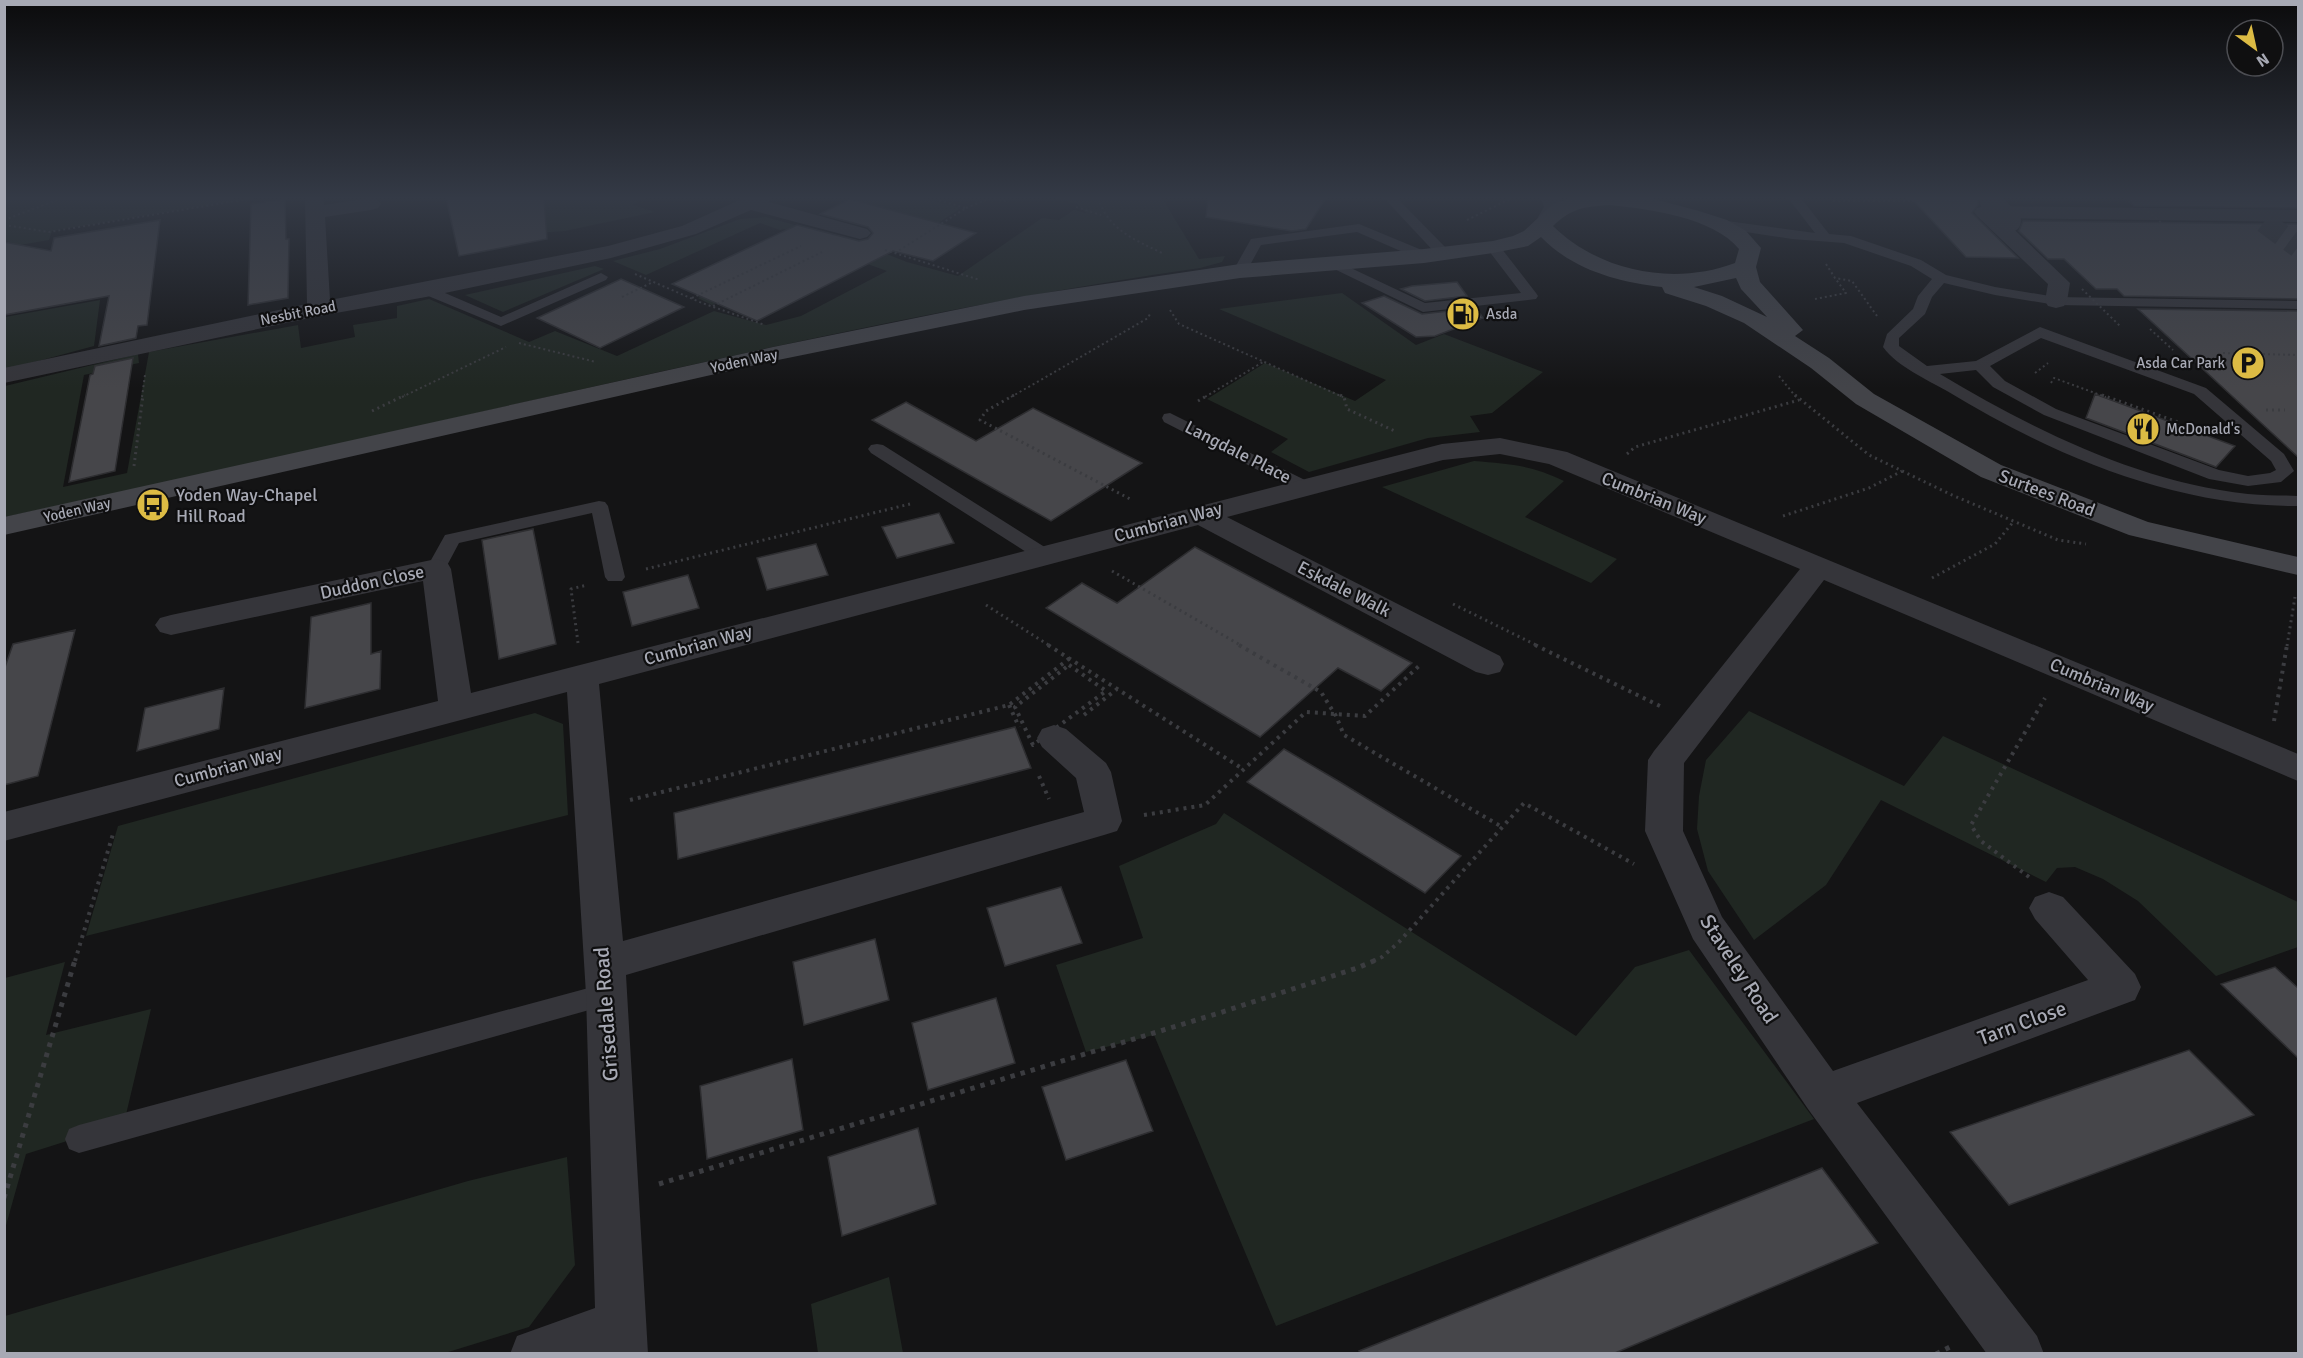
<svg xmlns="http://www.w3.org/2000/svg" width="2303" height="1358" font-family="Signika,sans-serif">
<rect width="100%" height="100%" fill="#141415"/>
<path fill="#202722" d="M 5,198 L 232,198 L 232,201 L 52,231 L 49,240 L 20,245 L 5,241 L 6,222 Z
M 502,198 L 645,198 L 633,205 L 655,212 L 565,231 L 519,234 Z
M 847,198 L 922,198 L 961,208 L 895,251 L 882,208 Z
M 1056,198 L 1162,198 L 1199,259 L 1225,256 L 1222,262 L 1200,268 C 983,299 770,347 556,395 C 372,437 189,478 5,517 L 5,386 L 138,354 L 139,363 L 84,375 L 63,487 L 127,473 L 149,352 L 298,325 L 301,348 L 355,337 L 353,325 L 397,318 L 397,306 L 429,299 L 529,342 L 555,331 L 617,356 L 714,311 L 766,325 L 801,316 L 887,271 L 826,249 L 712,305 L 698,298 L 829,236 L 856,242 L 907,262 L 958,276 L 1042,218 L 1059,220 L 1074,210 L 1086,213 L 1077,204 Z
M 766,217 L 823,233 L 810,239 L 784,229 L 780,230 L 760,223 L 646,275 L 613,261 L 660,249 L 740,219 Z
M 595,266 L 604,269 L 503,312 L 465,295 Z
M 1342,293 L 1416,345 L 1444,334 L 1543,372 L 1492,413 L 1470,416 L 1480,432 L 1428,438 L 1309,472 L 1271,452 L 1288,439 L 1207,399 L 1265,363 L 1355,401 L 1386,380 L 1219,309 Z
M 100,300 L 94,346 L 5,370 L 5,317 Z
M 1474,461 C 1509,464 1532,465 1564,481 L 1525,517 L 1617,559 L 1591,583 L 1382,487 Z
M 1749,711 L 1904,786 L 1943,736 L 2298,902 L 2298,947 L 2216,976 L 2138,901 L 2103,879 L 2075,867 L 2057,868 L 2046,882 L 1881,800 L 1826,885 L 1754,940 L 1708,871 L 1697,829 L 1699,796 L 1706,760 Z
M 535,713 L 563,724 L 568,815 L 86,936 L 118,826 Z
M 1224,813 L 1576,1036 L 1635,967 L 1689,950 L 1814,1119 L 1276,1326 L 1154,1035 L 1086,1052 L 1056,965 L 1143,938 L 1119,866 L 1216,824 Z
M 65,962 L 46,1035 L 151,1009 L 124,1123 L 26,1154 L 5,1229 L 5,978 Z
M 567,1157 L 575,1265 L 529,1327 L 445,1353 L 5,1353 L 5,1316 L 468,1181 Z
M 889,1277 L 903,1353 L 818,1353 L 811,1304 Z"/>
<path fill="#46464a" stroke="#2e2e31" stroke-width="1.5" d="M 446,198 L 544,198 L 547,239 L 459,256 Z
M 1208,198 L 1326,198 L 1306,229 L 1292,231 L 1206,217 Z
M 1911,198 L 1978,198 L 1978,205 L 1972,213 L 2018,258 L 1966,257 Z
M 2125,198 L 2298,198 L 2298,208 L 2134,206 Z
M 285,199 L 286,239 L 289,239 L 288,298 L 248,305 L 251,204 Z
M 850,199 L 976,233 L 933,261 L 893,251 L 757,321 L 672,284 L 797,225 L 859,241 L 868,239 L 873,233 L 868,227 L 820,214 Z
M 160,220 L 147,325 L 138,326 L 136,338 L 99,346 L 109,296 L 4,315 L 4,242 L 51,251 L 54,238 Z
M 2023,221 L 2298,224 L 2298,299 L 2124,296 L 2117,289 L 2096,289 L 2064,259 L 2048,259 L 2019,231 Z
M 621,279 L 684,307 L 600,348 L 537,318 Z
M 1457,282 L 1467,296 L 1425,301 L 1401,289 L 1412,286 Z
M 1384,296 L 1422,314 L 1476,308 L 1483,318 L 1435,336 L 1416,337 L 1362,303 Z
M 2138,309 L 2298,311 L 2298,457 L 2246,409 Z
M 133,358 L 115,471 L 69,482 L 90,375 L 93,374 L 95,366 Z
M 2095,394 L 2235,446 L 2216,467 L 2086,418 Z
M 906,402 L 976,441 L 1033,408 L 1142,463 L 1051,521 L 872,420 Z
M 939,513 L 954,543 L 897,558 L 882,527 Z
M 533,529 L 556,644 L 499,659 L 482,540 Z
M 816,544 L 828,575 L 767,590 L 757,558 Z
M 1195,547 L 1232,567 L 1412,663 L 1381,691 L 1338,668 L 1260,737 L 1046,608 L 1082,583 L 1117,603 Z
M 688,575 L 699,608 L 632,626 L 623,592 Z
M 371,603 L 371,654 L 381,651 L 380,689 L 305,708 L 311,617 Z
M 75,630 L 38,776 L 4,785 L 4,670 L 13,644 Z
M 224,688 L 219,729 L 137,751 L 145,708 Z
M 1015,727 L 1031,768 L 678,859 L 674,813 Z
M 1284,749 L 1340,782 L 1461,856 L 1425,893 L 1247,782 Z
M 1061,887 L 1082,943 L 1005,966 L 987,908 Z
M 875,939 L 889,1000 L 804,1025 L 793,962 Z
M 2275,967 L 2298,988 L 2298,1058 L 2221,984 Z
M 996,998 L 1015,1063 L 928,1090 L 912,1023 Z
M 2189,1050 L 2254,1115 L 2009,1205 L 1950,1132 Z
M 792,1059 L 803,1130 L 707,1159 L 700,1086 Z
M 1126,1060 L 1153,1131 L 1066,1160 L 1042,1087 Z
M 918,1128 L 936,1204 L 842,1236 L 828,1157 Z
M 1822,1168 L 1878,1243 L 1615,1353 L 1360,1353 L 1359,1351 Z"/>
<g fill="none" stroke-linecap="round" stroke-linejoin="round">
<path stroke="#313235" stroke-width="22" stroke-dasharray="22 10" stroke-linecap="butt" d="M 2264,222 L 2298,247"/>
<path stroke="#3b3c40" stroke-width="2" stroke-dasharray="2 3" stroke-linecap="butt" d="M 1098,198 C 1109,230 1133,239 1162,253
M 1908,198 L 1911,201 L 1957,202
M 1833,201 L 1911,201
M 1076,207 L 1101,215
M 966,208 L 991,198 L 1006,201
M 4,220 L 62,198
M 1467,220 L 1512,198
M 4,225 L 49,232 L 254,198
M 885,250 L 980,280
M 895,253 L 966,208 L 930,198
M 1826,264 L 1835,278 L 1852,281 L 1877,316
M 635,274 L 702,303 L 765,325
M 622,297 L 653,282
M 692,298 L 801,246
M 1815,299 L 1846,293 L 1835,278
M 713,306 L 822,252
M 1170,310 L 1179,324 L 1343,397
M 2150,329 L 2173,350
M 519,343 L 596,362
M 2223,353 L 2298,355
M 2035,373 L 2048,363
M 1779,376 L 1796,397
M 2051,383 L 2054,378 L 2106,397
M 142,397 L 145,375
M 402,397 L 506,347
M 1011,397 L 1148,318 L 1150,314
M 1205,397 L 1263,362"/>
<path stroke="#3b3c40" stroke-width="3" stroke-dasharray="2 4" stroke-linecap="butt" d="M 1014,395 L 986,411 L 980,420 L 1132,500
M 1340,395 L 1344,397 L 1347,409 L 1397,432
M 1795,395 L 1869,455 L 1952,495 L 2058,540 L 2086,544
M 2102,395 L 2181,423
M 1198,401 L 1208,395
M 2266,410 L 2285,410
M 372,411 L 405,395
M 1627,454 L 1635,447 L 1799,400
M 134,466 L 143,395
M 1783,516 L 1869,488 L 1902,471
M 646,569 L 910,504
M 1112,571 L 1242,646
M 1932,578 L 1995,544 L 2014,521
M 1453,604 L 1538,646
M 986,605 L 1050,646
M 578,643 L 571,589 L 587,585
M 2287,646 L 2295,597"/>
<path stroke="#3b3c40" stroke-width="4" stroke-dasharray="3 5" stroke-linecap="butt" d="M 1048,645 L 1243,769
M 1239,645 L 1321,692 L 1336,716 L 1344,735 L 1502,827
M 1535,645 L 1662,707
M 1069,665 L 1106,691 L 1033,745 L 1015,707 Z
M 1009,705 L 1019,727
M 1084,715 L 1117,689
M 2274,721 L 2287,645
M 1039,776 L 1049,799
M 630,800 L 1009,705 L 1070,658
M 1144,815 L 1205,805 L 1306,712 L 1365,716 L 1419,666
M 2029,877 L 1981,841 L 1971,825 L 2045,698
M 75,961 L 113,834
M 1373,961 L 1382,957 L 1399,942 L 1524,803 L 1634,864"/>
<path stroke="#3b3c40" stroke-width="5" stroke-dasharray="4.5 6" stroke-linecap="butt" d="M 659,1184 L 1216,1014 L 1357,968 L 1376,960
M 4,1198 L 75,960
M 1936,1354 L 1954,1345"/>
<path fill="#35353a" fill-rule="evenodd" d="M 1384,198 L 1397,198 L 1449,251 L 1451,254 L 1449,257 L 1439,257 Z
M 1788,198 L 1801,198 L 1829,234 L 1851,236 L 1921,260 L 1946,275 L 1995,287 L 2056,297 L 2298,301 L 2298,309 L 2056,305 L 1995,295 L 1944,283 L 1932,297 L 1925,314 L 1899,338 L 1899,346 L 1927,366 L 1976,361 L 2040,327 L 2206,388 L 2284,454 L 2294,471 L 2281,482 L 2248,486 L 2209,479 L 2044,415 L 1993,387 L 1976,370 L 1940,374 C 2034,430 2138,482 2248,494 C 2265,496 2282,495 2298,496 L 2298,506 C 2173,507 2052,455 1947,391 C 1926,379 1898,367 1883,347 L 1887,334 L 1913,309 L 1918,296 L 1932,279 L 1911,266 L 1844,243 L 1792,239 L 1720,228 L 1713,224 L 1720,220 L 1815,233 ZM 2041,338 L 2194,394 L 2271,461 L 2276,470 L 2270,473 L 2248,476 L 2219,470 L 2056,409 L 2005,381 L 1990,366 Z
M 1359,224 L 1429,253 L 1431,256 L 1424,260 L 1419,259 L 1357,232 L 1261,245 L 1245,274 L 1235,274 L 1233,271 L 1251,239 Z
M 1493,243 L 1498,244 L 1536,293 L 1538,296 L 1536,299 L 1423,312 L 1324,264 L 1326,261 L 1336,261 L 1425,303 L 1521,293 L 1486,247 Z
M 601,273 L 608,277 L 606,280 L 501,326 L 421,293 L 419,290 L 426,286 L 431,287 L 501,317 Z
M 1170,413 L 1311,483 L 1314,487 L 1311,491 L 1299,491 L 1164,422 L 1162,418 L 1164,414 Z
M 877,444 L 883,445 L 1051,551 L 1053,555 L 1051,559 L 1037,559 L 871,453 L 868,449 L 871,445 Z
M 599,501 L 605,502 L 608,506 L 625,577 L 622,581 L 608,581 L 605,577 L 592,513 L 459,543 L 443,573 L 429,573 L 426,569 L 445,535 Z
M 607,983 L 616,986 L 620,994 L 616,1002 L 607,1005 L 79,1153 L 69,1149 L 65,1139 L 69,1129 L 79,1125 Z"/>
<path fill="#35353a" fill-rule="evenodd" d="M 1984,206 L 2298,210 L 2298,222 L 2002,218 L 2070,283 L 2067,301 L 2064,306 L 2056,308 L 2048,306 L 2045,301 L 2048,284 L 1977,216 L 1974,212 L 1977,208 Z"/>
<path fill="#35353a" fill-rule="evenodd" d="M 305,198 L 323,198 L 324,205 L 369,198 L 378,200 L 381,204 L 378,208 L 371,210 L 325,217 L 330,300 L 608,246 L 682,226 L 744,198 L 772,198 L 769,202 L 867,229 L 871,233 L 867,237 L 860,239 L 751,210 L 696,234 L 611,258 L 426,297 L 319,316 L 4,383 L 4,368 L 307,304 Z
M 1541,198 L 1561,198 L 1564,207 L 1555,221 L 1548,223 L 1541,221 L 1538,217 L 1544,207 Z
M 1500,438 L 1567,452 L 2298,754 L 2298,781 L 1824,580 L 1684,763 L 1683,831 L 1722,917 L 1833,1071 L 2088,980 L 2035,919 L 2029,908 L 2035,897 L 2049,892 L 2063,897 L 2135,974 L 2141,987 L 2135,1000 L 1857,1103 L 2037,1336 L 2044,1354 L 1987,1354 L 1808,1109 L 1693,939 L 1645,831 L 1648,760 L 1654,751 L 1800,569 L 1549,464 L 1500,454 L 1443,460 L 1227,517 L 1500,656 L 1504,664 L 1500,672 L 1488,675 L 1476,672 L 1198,525 L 599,684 L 623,941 L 1084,812 L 1076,778 L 1042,747 L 1037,738 L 1042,729 L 1054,725 L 1066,729 L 1106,763 L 1111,772 L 1122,821 L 1117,831 L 1104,835 L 626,975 L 648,1354 L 510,1354 L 517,1336 L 595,1308 L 586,994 L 567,692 L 4,841 L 4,812 L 438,701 L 423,581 L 171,635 L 160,632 L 155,625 L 160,618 L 171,615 L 436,559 L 447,562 L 451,569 L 471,693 L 1442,444 Z"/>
<path fill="#434449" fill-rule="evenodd" d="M 1571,198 L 1650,198 L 1699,211 L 1727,220 L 1746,231 L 1761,248 L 1756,267 L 1760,282 L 1803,330 L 1795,336 L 1829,358 L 1874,394 L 2001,465 L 2148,522 L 2298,557 L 2298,575 L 2129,535 L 1981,477 L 1856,404 L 1811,368 L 1744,323 L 1706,306 L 1665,293 L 1662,287 C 1618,282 1573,270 1541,237 L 1528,246 L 1493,253 L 1424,263 L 1240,278 L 1024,310 L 773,361 L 4,535 L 4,517 L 773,347 L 1024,296 L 1240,264 L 1424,249 L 1493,241 L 1513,236 L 1524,231 L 1553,204 ZM 1609,205 C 1648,209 1713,217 1739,249 L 1735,263 C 1674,286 1600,272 1553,226 C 1572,208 1583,207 1609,205 ZM 1736,278 L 1741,289 L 1767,317 L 1722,296 L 1694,287 Z"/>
<path stroke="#3b3c40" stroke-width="2" stroke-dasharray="2 3" stroke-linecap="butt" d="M 2140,205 L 2163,224
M 2082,289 L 2120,326"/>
<path stroke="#35353a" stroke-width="22" d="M 1991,202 L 2010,221"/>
</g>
<linearGradient id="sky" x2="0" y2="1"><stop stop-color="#0b0b0c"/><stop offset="0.51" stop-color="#343a46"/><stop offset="1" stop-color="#343a46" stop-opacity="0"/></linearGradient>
<rect width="2303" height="388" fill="url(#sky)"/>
<defs>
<g id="fuel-disc" transform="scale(1.725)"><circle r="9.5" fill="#dcbb44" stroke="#0f0f10"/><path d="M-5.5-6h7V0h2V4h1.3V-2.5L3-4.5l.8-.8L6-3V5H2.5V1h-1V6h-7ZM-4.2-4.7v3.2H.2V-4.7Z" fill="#111"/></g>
<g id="parking-disc" transform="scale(1.725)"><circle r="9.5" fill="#dcbb44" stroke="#0f0f10"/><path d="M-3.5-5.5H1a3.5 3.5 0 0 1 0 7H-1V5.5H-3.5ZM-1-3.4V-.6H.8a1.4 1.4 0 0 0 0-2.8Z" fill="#111"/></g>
<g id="restaurant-disc" transform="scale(1.725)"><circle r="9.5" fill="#dcbb44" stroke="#0f0f10"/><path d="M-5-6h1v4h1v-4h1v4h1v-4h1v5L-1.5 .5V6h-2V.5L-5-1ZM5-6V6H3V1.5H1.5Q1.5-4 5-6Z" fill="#111"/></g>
<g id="bus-disc" transform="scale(1.725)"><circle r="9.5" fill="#dcbb44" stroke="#0f0f10"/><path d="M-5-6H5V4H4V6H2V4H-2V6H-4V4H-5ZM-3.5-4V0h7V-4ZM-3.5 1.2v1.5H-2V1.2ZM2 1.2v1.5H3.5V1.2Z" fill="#111"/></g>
</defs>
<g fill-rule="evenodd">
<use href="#fuel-disc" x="1463" y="314"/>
<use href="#parking-disc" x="2248" y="363"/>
<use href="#restaurant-disc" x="2143" y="429"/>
<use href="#bus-disc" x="153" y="505"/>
</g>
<g text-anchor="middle" stroke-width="4.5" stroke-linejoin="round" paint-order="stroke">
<g font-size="15" fill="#a7a9b4" stroke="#0f0f10">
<text transform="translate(298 313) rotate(-11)" y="5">Nesbit Road</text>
<text transform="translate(744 361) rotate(-12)" y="5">Yoden Way</text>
<text transform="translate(77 510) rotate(-13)" y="5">Yoden Way</text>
</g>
<g font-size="15" fill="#a7a9b4" stroke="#0f0f10" text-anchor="start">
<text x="1486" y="319">Asda</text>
<text x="2225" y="368" text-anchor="end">Asda Car Park</text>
<text x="2166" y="434">McDonald's</text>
</g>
<g font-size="18" fill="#a7a9b4" stroke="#0f0f10">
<text transform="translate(1238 452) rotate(27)" y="6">Langdale Place</text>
<text transform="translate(2047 493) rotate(21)" y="6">Surtees Road</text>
<text transform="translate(1654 498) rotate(22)" y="6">Cumbrian Way</text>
<text transform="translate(1168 522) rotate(-15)" y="6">Cumbrian Way</text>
<text transform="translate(372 582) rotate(-12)" y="6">Duddon Close</text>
<text transform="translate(1344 589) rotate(27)" y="6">Eskdale Walk</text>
<text transform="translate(698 645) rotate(-15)" y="6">Cumbrian Way</text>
<text transform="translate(2102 685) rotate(23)" y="6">Cumbrian Way</text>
<text transform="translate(228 767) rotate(-15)" y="6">Cumbrian Way</text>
</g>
<g font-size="18" fill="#a7a9b4" stroke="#0f0f10" text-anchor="start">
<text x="176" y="501">Yoden Way-Chapel<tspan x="176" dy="21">Hill Road</tspan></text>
</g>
<g font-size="21" fill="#a7a9b4" stroke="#0f0f10">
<text transform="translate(1739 969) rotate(57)" y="7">Staveley Road</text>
<text transform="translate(606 1014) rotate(-94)" y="7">Grisedale Road</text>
<text transform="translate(2022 1023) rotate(-20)" y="7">Tarn Close</text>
</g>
</g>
<rect width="2303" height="1358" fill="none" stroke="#a7a9b4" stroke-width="12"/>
<g transform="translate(2255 48) rotate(147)"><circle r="28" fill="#0f0f10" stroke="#4c4d52" stroke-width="1.5"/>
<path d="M0-4.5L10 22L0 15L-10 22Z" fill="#dcbb44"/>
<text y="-9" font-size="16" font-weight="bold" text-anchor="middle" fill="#a7a9b4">N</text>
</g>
</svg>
